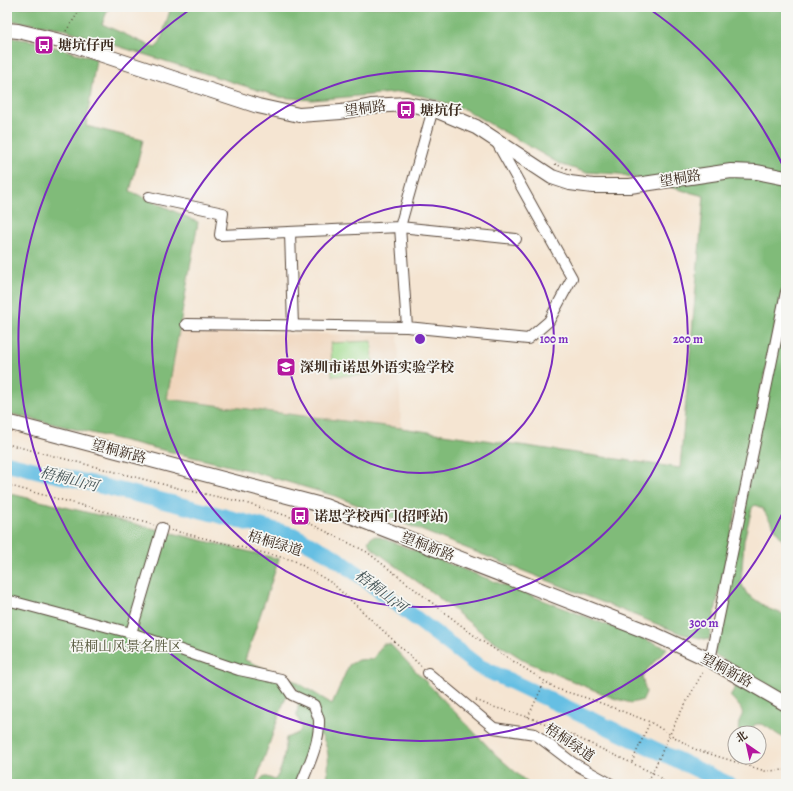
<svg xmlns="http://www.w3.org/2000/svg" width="793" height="791" font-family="Alegreya,'Noto Serif SC',serif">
<rect width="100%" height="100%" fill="#f6f6f2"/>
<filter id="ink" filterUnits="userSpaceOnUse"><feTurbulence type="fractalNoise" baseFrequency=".025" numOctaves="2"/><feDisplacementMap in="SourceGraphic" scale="8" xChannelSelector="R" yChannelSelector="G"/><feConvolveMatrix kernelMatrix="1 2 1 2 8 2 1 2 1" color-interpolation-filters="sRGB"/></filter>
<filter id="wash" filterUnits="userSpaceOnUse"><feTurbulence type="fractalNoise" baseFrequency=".012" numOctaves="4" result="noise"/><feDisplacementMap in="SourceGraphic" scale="16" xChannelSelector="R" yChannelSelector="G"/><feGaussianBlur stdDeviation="0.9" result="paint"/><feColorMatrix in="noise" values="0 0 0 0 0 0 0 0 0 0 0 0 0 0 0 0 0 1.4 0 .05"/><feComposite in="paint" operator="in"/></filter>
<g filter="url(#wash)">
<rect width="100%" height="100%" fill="#f5e5d2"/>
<path fill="#f0d5bc" d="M 179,332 L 398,335 L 401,428 L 167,399 Z"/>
<path fill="#a0db8e" stroke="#6e8256" d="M 372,341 L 373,375 L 332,376 L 331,343 Z"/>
<path fill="#80bb79" stroke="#5e724c" d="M 7,7 L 109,7 L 102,24 L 155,48 L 160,43 L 171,7 L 786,7 L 786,273 L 709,640 L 682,634 L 335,496 L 247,470 L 7,413 L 7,37 L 34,41 L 96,59 L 86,126 L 143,140 L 130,191 L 198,222 L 167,399 L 401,428 L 680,468 L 704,196 L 619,174 L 584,172 L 560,164 L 464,109 L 427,97 L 403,92 L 312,100 L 280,97 L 60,28 L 7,20 Z
M 786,320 L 786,546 L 762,508 L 755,505 L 752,508 L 744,540 L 741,583 L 747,594 L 769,609 L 786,615 L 786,662 L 784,666 L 786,669 L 786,695 L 714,654 L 781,322 Z
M 7,493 L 279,559 L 245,660 L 295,681 L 332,704 L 349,665 L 358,660 L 373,659 L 383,644 L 390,644 L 496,755 L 529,784 L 326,784 C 329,768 331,748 320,734 L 309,759 L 304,763 L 302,768 L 305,773 L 306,784 L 259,784 L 261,779 L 264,776 L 275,780 C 284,767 284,754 286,738 C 291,735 304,734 301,725 C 300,722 298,719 297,716 C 297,706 303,694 295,686 L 289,690 L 285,699 L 255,784 L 7,784 Z
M 377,536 L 667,648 C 659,659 649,665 642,677 L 646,692 L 643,700 L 631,703 L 613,698 L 527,662 L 486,636 L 434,594 L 373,549 L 368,542 L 371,537 Z
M 738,683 L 786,707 L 786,738 C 774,736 766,720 754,725 L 751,733 L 739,733 C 735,711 754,720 730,696 Z"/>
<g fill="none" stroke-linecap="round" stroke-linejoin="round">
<path stroke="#66bfe3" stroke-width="16" d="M 7,463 L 192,508 L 293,535 L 331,555 L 358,574 L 478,666 L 728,784"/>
</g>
</g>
<g filter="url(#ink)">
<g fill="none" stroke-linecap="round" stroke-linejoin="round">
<g stroke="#574639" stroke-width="12">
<path id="street" d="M 149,197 L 223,213 L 220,235 L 400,227 L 516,239
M 290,233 L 293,326
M 186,324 L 407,327 L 528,339 L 549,321 L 572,278 L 496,141
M 407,327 L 400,227 L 433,109
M 7,600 L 131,633 L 239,670 L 281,679 L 292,695 L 314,705 C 315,710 318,715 319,720 C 320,741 309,765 301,784
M 131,633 L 162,528
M 710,660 L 786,292
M 428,673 L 494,728 L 535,734 L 573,763 L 611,784"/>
</g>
<g stroke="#574639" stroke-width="16">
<path id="secondary" d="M 7,30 L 18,31 L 60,41 L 258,106 L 299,115 L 341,112 L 371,106 L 407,104 L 433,109 L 476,127 L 552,177 L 570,183 L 593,186 L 630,186 L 731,171 L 757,172 L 786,178
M 7,422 L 325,506 L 656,635 L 710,660 L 786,704"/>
</g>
<path stroke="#574639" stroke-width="1.5" stroke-dasharray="1 3" stroke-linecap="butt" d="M 66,31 L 82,7
M 555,164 L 573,171
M 7,444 L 177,488 L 242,502 L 307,522 L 367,552 L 480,640 L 557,689 L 593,700 L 650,722 L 694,749 L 765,771 L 786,770
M 7,485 L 154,525
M 171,530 L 293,560 L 332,583 L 422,667
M 476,700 L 490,706 L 528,717 L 557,728 L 657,775 L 666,784
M 528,717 L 545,681
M 677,719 L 704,670
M 632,762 L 650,722"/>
<use href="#street" stroke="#fff" stroke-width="10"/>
<use href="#secondary" stroke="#fff" stroke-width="14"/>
<path stroke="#574639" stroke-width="1.5" stroke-dasharray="1 3" stroke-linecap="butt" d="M 647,784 L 677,719"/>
</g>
</g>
<g fill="none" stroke="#7b2cbf" stroke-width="2">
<circle cx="420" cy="339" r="134"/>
<circle cx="420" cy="339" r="268"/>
<path d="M786 506A402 402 0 1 1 192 8M648 8A402 402 0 0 1 786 172"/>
</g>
<defs>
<g id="bus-square" transform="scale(1)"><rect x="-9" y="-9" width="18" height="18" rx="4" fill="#b5179e" stroke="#f6f6f2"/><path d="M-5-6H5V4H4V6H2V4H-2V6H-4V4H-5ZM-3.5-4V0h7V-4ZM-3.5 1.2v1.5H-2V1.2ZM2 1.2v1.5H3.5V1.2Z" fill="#fff"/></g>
<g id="school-square" transform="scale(1)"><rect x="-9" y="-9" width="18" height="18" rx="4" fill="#b5179e" stroke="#f6f6f2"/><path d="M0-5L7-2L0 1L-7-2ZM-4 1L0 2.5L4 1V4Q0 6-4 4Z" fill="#fff"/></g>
</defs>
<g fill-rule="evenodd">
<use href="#bus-square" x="44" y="45"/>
<use href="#bus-square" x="406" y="110"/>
<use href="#school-square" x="286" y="367"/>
<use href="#bus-square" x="300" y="516"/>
</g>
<g text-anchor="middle" stroke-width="3.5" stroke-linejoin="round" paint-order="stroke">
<g font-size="14" font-weight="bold" fill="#3b2a1e" stroke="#f6f6f2" text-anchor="start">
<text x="58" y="50">塘坑仔西</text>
<text x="420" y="115">塘坑仔</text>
<text x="300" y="372">深圳市诺思外语实验学校</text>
<text x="314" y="521">诺思学校西门(招呼站)</text>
</g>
<g font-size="14" fill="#3b2a1e" stroke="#f6f6f2">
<text transform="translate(365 108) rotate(-8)" y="5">望桐路</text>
<text transform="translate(680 178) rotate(-10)" y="5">望桐路</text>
<text transform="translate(119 451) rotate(15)" y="5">望桐新路</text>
<text transform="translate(275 543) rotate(17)" y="5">梧桐绿道</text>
<text transform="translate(428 546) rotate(21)" y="5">望桐新路</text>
<text transform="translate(727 670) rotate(28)" y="5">望桐新路</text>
<text transform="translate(570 742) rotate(34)" y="5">梧桐绿道</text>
</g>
<g font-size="14" fill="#54563a" stroke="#f6f6f2">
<text x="126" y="651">梧桐山风景名胜区</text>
</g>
<g font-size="15" font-style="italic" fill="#485759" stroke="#f6f6f2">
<text transform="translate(69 479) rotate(14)" y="5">梧桐山河</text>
<text transform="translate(381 591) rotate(37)" y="5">梧桐山河</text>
</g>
</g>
<circle cx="420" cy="339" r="6" fill="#7b2cbf" stroke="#f6f6f2" stroke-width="2"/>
<g font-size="12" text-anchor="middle" font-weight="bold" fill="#7b2cbf" stroke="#f6f6f2" stroke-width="3.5" stroke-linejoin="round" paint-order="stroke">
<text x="554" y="343">100 m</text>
<text x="688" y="343">200 m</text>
<text x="704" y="627">300 m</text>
</g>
<rect width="793" height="791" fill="none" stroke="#f6f6f2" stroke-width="24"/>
<g transform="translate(747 745) rotate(326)"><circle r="19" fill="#f6f6f2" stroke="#aba49d"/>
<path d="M0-3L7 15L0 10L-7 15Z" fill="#b5179e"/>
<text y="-6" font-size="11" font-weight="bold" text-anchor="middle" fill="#3b2a1e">北</text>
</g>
</svg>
